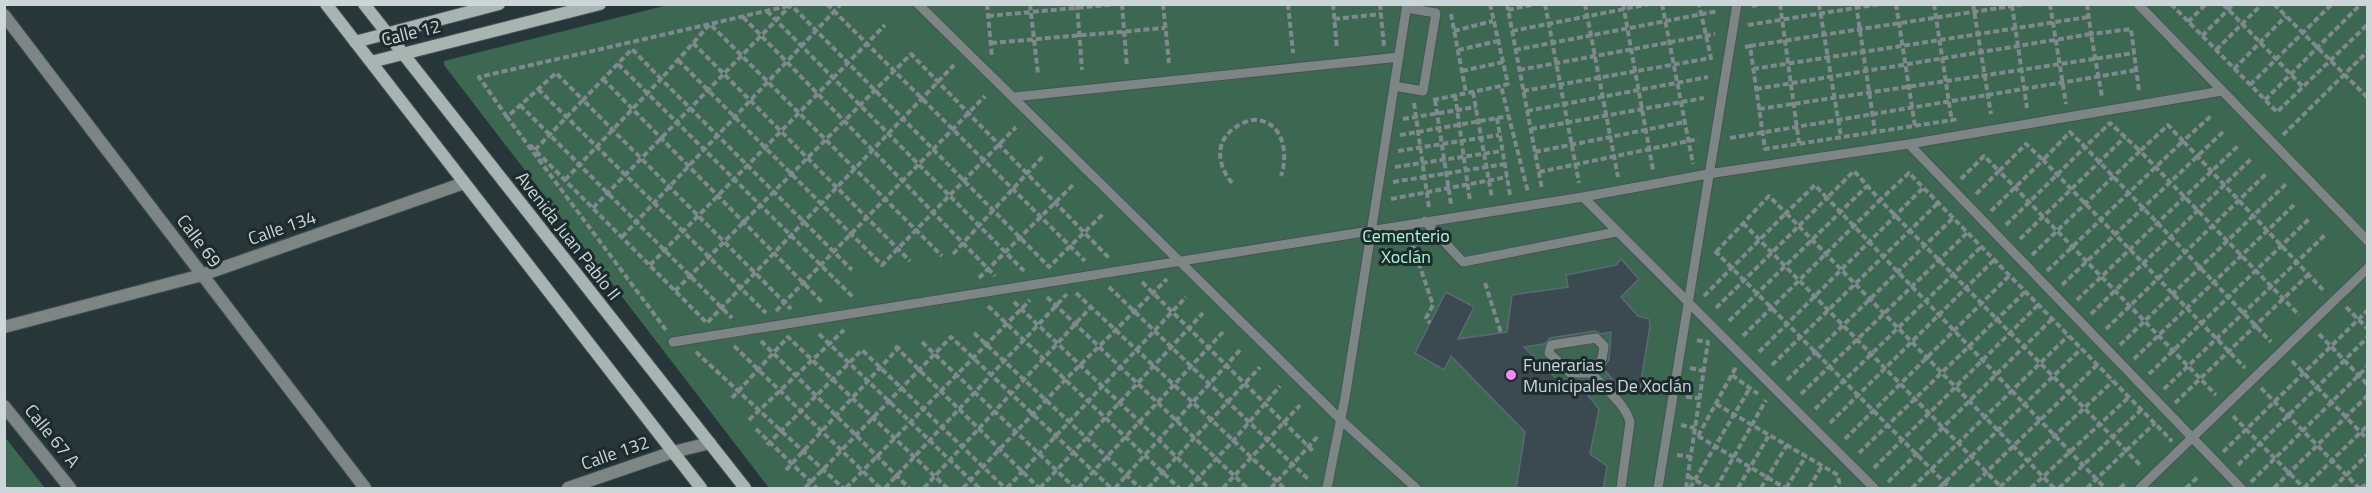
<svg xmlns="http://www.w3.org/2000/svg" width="2372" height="493" font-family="'Titillium Web',sans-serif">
<rect width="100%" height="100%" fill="#263639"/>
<path fill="#3c6851" d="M 672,4 L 2367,5 L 2367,488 L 769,488 L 444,65 L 444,61 Z
M 4,436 L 45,488 L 5,488 Z"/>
<path fill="#3b4951" stroke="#5b6a72" stroke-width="1.5" d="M 1621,259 L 1639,279 L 1621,297 L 1638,316 L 1649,319 L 1650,325 L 1639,394 L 1621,390 L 1603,368 L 1609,360 L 1611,332 L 1601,334 L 1595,331 L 1550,338 L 1544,344 L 1524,347 L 1576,398 L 1583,389 L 1599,409 L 1590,454 L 1607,466 L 1603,489 L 1516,489 L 1525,432 L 1451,356 L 1444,370 L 1415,353 L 1446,292 L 1474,307 L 1458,339 L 1507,332 L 1512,295 L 1568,287 L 1566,275 L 1616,265 Z"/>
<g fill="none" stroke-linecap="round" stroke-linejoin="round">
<g stroke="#445356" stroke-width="11">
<path id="lane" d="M 918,4 L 1341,420 L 1416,488
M 2138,4 L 2368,241
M 1394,86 L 1423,91 L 1436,13 L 1406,8
M 1014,97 L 1399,57
M 1909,144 L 2241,488
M 1583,197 L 1874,488
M 1425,221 L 1463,262 L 1616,232
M 673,342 L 1583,197 L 1708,174 L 1909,144 L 2222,91
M 1591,373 L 1570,373 L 1549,353 L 1551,345 L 1596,338 L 1604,346 L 1602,359 L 1591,373 C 1604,388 1625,403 1630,422 L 1621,488
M 1327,488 L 1345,398 L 1407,4
M 1658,488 L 1737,4
M 2140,488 L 2368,268"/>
</g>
<g stroke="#445356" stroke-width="14">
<path id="street" d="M 4,15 L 365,488
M 4,327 L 202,275 L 464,183
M 4,406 L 70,488
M 568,488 L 673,452 L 710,443"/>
</g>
<g stroke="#445356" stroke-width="14">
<path id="secondary" d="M 326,4 L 701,488
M 364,4 L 745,488
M 355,42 L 499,4
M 371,62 L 600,4"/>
</g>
<path stroke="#7e8a8d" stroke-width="4" stroke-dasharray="6 3" stroke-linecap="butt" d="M 827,4 L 1085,261
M 987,4 L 992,57
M 1030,4 L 1038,74
M 1077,4 L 1082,70
M 1122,4 L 1127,67
M 1163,4 L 1169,63
M 1288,4 L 1293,53
M 1333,4 L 1337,49
M 1380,4 L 1384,46
M 1490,4 L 1508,84 L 1501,86
M 1507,4 L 1542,189
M 1545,4 L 1579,183
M 1585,4 L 1618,177
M 1623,4 L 1653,170
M 1662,4 L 1693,164
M 1780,4 L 1799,143
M 1819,4 L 1841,137
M 1856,4 L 1875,131
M 1896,4 L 1915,126
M 1934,4 L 1952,122
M 1973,4 L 1991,114
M 2050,4 L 2066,104
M 2087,4 L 2091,34 L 2131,29 L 2139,91
M 2171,4 L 2277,112 L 2368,24
M 2223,4 L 2303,87
M 2274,4 L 2368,98
M 2012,5 L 2027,108
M 1752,6 L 1760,4
M 1508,10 L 1535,4
M 767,11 L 1024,271
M 1451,14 L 1466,93
M 988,16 L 1118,4
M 743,17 L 995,276
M 1334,19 L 1381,14
M 2188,22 L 2206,4
M 1748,25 L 1880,4
M 1454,31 L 1493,21
M 1512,31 L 1650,4
M 2202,36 L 2234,4
M 693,43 L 910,261
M 991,43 L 1165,28
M 1750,46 L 2025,4
M 1745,47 L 1750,46 L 1765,149 L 1959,119
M 1458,50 L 1498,41
M 1515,50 L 1718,11
M 2216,50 L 2262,4
M 678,60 L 882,265 L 1016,127
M 618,64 L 854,298
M 1753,69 L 2088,17
M 2234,69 L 2286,16
M 1519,70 L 1715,34
M 1462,71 L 1503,62
M 603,79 L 823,303
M 2250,85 L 2332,4
M 538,89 L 766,313
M 1756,89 L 2091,34 L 2102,97
M 1523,91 L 1711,58 L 1699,4
M 1473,92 L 1492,198
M 1455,95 L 1470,201
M 1433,100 L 1501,86 L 1528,192
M 1435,100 L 1451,204
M 2265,100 L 2361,4
M 1414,103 L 1429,208
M 520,105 L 732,318
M 1759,109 L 2134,53
M 1527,111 L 1708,77
M 507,117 L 479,77 L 710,24 L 942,256
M 1497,118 L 1510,195
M 1403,119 L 1476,107
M 1531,129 L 1704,98
M 1400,135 L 1509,116
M 2283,135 L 2368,51
M 1730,138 L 2137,70
M 530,145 L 707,323 L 954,65
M 535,150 L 583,100 L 791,309
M 1398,151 L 1499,135
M 1535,152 L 1685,122
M 1395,167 L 1502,151
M 1539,172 L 1698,139
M 1961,179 L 1984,156 L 1999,171 L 2026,144 L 2043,160 L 2070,132 L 2085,147 L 2110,123 L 2140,151 L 2168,125 L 2183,141 L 2211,116
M 565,180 L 661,79 L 852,270
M 1393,182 L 1505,164
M 1232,183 C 1217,165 1214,141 1236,127 C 1242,123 1250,119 1258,120 C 1285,124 1288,156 1281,176
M 1976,194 L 1999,171 L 2216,395
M 1391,199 L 1507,177
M 593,208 L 791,5 L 1049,267 L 1104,213
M 1991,211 L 2043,160 L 2245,368
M 1743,223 L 2002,488
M 2006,225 L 2085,147 L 2271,342
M 622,237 L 841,4
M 1410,237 L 1433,305 L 1426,318 L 1430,323
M 2020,239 L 2125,137
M 1715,251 L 1950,488
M 1716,252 L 1769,196 L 1786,213 L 1815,185 L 1827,198 L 1854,171 L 1880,200 L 1909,173 L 2171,440 L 2169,441
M 953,254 L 1044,155
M 2032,255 L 2140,151 L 2299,315
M 650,265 L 885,25
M 2047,271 L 2183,141 L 2323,290
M 979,278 L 1074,184
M 1142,282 L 1315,453
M 1485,283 L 1501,333
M 2062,285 L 2225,130
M 1109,287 L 1310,481
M 675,291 L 911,54 L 1109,258
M 1076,293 L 1284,488
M 1704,296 L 1786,213 L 2054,488
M 1047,297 L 1247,488
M 2077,300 L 2239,145
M 1014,302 L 1209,488
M 988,306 L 1179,488
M 2346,307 L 2368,329
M 1716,308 L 1827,198 L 2105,488
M 776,311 L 985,96
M 2091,314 L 2252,158
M 1729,321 L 1867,186
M 2106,329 L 2267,173
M 666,330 L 507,117 L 556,73 L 583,100 L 632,49 L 661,79 L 710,24 L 792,5
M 974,333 L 1140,488
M 819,334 L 979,488
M 2319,334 L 2368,385
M 1743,336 L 1880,200 L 2142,467
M 761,341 L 909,488
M 922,342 L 1075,488
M 2120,345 L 2286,184
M 734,346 L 880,488
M 895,346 L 1039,488
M 696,352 L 843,488
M 1759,352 L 1923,188
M 2134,359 L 2296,203
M 2292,361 L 2368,440
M 1772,365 L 1938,203
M 1690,368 L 1704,371
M 2149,374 L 2310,218
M 1732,375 L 1758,394
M 1787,380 L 1953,218
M 2261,388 L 2359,488
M 2164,389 L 2326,234
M 1801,394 L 1967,233
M 1686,397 L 1700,398
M 732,398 L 788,337 L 947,488
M 2175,403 L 2308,275
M 1716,404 L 1838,475 L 1839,483 L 1835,488
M 1815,409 L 1981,247
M 2233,416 L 2304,488
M 749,420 L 844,330
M 1830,423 L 1994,260
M 1681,425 L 1695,428
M 756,429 L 817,488
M 1698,436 L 1785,488
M 1698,436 L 1736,367
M 1845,439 L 2009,276
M 767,445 L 862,350 L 1005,488
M 2223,452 L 2368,310
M 1859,453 L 2025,292
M 1677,455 L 1691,457
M 2238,465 L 2368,337
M 1874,468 L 2038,305
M 786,470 L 901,345
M 1688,476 L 1709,488
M 1888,482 L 2052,319
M 2251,482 L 2368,366
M 2000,487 L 2113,381
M 805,488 L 951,337 L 1111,488
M 846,488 L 1030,300
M 885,488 L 1067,294
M 924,488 L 1091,307
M 963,488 L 1065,380 L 1167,279
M 1007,488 L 1186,297
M 1040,488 L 1203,313
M 1078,488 L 1223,332
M 1115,488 L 1241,349
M 1148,488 L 1260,367
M 1189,488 L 1233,441 L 1280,386
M 1223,488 L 1300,405
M 1271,488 L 1318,436
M 1686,488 L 1708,342 L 1695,340
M 1690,488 L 1750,388
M 1716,488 L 1766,400
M 1738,488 L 1769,435
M 1761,488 L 1787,445
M 1786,488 L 1806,456
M 1809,488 L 1822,466
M 1912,488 L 2068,336
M 1939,488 L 2081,349
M 1970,488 L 2097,365
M 2031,488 L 2129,397
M 2059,488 L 2141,410
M 2087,488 L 2155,423
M 2120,488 L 2127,482
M 2186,488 L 2199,476
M 2274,488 L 2368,395
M 2304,488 L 2368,425
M 2333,488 L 2368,454
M 2361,488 L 2368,483"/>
<use href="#lane" stroke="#7d8684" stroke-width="9"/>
<use href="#street" stroke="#7d8684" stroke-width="12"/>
<use href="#secondary" stroke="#a7b4b2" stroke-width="12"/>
</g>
<circle fill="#f389f1" stroke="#1c2c2e" stroke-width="2" cx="1511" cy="375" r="6"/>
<g text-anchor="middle" stroke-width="6" stroke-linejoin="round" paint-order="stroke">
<g font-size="18" fill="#ccd6d8" stroke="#1c2c2e">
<text transform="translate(411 33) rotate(-14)" y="6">Calle 12</text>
<text transform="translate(282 228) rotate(-19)" y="6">Calle 134</text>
<text transform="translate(568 236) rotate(52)" y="6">Avenida Juan Pablo II</text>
<text transform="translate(199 241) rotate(53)" y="6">Calle 69</text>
<text transform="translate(52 436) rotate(51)" y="6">Calle 67 A</text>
<text transform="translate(615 453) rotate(-19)" y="6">Calle 132</text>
</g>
<g font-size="18" fill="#adf7cf" stroke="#1c2c2e">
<text x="1406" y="242">Cementerio<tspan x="1406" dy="21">Xoclán</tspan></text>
</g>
<g font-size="18" fill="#ccd6d8" stroke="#1c2c2e" text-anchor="start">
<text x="1523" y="371">Funerarias<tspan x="1523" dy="21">Municipales De Xoclán</tspan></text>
</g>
</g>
<rect width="2372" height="493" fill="none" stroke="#ccd6d8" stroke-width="12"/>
</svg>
